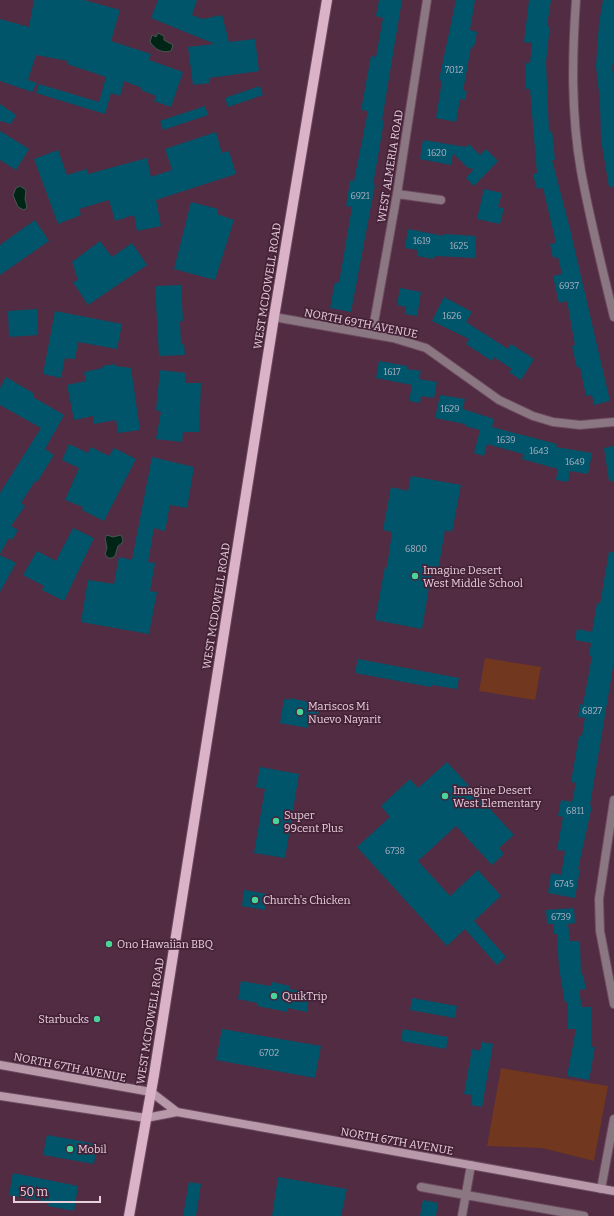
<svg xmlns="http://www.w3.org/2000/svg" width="614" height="1216" font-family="Bitter,serif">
<rect width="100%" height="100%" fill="#512c43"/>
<path fill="#71371f" d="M 485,658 L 541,667 L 535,700 L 479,691 Z
M 501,1068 L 608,1086 L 594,1161 L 542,1148 L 487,1146 Z"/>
<path fill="#002516" stroke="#455851" d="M 158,33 L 164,36 L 164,40 L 173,45 L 171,51 C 161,53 156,50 150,42 L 152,35 L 156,37 Z
M 20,186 L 26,190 L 25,199 L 27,207 L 24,210 L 18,207 L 13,195 L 16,188 Z
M 107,535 L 113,537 L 121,535 L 123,540 L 122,543 L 118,546 L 115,556 L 112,558 L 108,558 L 105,554 L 107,548 L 105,538 Z"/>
<path fill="#00556b" d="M 34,0 L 84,0 L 120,10 L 111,41 L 151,54 L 149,60 L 183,72 L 171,107 L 154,101 L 156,96 L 141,90 L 142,88 L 124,81 L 120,96 L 111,93 L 105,114 L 36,93 L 39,84 L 99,102 L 106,77 L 67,64 L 68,61 L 36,55 L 28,80 L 37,83 L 32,92 L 0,81 L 0,19 L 29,27 Z
M 158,0 L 197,0 L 192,15 L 203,19 L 222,15 L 229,42 L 255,39 L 259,71 L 209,78 L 210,83 L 193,85 L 188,47 L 215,44 L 151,18 Z
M 379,0 L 402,0 L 382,120 L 384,121 L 373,185 L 375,185 L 351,312 L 330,308 L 335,282 L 339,283 L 352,207 L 346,206 L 350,181 L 354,181 L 368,111 L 361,110 L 371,56 L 376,57 L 383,18 L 376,16 Z
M 456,0 L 475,0 L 470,30 L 477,32 L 474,47 L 471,47 L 463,91 L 467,91 L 465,100 L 460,99 L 456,122 L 436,118 L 442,81 L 439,80 Z
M 529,0 L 551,0 L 547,26 L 550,26 L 546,62 L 549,132 L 552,131 L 555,160 L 552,160 L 570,229 L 610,401 L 594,405 L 592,395 L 586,396 L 580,367 L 577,368 L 572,346 L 575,345 L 567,301 L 559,303 L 553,276 L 562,274 L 558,257 L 553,258 L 550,244 L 556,243 L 543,188 L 537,189 L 533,174 L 537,173 L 530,89 L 526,89 L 526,63 L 530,63 L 532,43 L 524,42 Z
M 603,0 L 614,0 L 614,65 L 612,65 L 614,83 L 614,187 L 609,187 L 601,140 L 600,102 L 596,66 L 599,23 Z
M 260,86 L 263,95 L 228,107 L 225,98 Z
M 0,104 L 16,115 L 11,124 L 0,121 Z
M 205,106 L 208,115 L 163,130 L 160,121 Z
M 0,131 L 29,149 L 16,170 L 0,160 Z
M 216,132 L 222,153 L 229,151 L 236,174 L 156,200 L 161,226 L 137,231 L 134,215 L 115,221 L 109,200 L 79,209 L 81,215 L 58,224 L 34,159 L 58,150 L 67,175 L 87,169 L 88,174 L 147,158 L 151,177 L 172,170 L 165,149 Z
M 423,140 L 466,147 L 469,144 L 480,155 L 486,149 L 498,161 L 474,186 L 466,178 L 474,169 L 468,168 L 453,153 L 451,165 L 420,159 Z
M 484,189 L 502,193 L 498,207 L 504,208 L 500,224 L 477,219 Z
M 191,202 L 218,209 L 217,214 L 234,220 L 215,280 L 174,269 Z
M 35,220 L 49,241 L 0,275 L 0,245 Z
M 408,229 L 444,236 L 444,234 L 476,236 L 475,258 L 435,256 L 434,259 L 417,256 L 418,250 L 405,248 Z
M 100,241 L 112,257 L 132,243 L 147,265 L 88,305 L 73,282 L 78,280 L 72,262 Z
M 181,285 L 183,321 L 180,321 L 181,344 L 184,344 L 185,355 L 159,356 L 155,286 Z
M 400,288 L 421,292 L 417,316 L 405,314 L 406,307 L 397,305 Z
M 444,297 L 472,312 L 466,322 L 508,349 L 511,344 L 534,359 L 521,380 L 509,372 L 512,369 L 494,357 L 492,361 L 466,344 L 469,339 L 432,321 Z
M 37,309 L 38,335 L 9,337 L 8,311 Z
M 55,311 L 122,324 L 117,349 L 78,342 L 75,359 L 65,358 L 61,378 L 43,374 Z
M 379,361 L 407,366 L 407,369 L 421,371 L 419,379 L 437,382 L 434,398 L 421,396 L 420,403 L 409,401 L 412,385 L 376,378 Z
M 116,364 L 116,366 L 131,368 L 140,430 L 118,433 L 116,420 L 94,424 L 93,416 L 74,420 L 67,385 L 86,381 L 84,372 L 103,368 L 102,366 Z
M 160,370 L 186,373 L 185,383 L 201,383 L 199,432 L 183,432 L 182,442 L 156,439 L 161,412 L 156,410 Z
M 6,377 L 33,393 L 33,397 L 64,415 L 45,449 L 54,455 L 37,482 L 35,481 L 21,503 L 25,506 L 11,526 L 18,530 L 12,540 L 9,538 L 0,554 L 0,493 L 41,428 L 0,405 L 0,388 Z
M 440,395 L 465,399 L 463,409 L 494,419 L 492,427 L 557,444 L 556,447 L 592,453 L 588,474 L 570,471 L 568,482 L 556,480 L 558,469 L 522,459 L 523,454 L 487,444 L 484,456 L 474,453 L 480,430 L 465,426 L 465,424 L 435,418 Z
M 69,444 L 88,453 L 91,447 L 109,456 L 114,448 L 136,459 L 104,521 L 82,510 L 83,507 L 65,500 L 79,468 L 62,460 Z
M 614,446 L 614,481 L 609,481 L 604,448 Z
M 152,457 L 194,467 L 187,508 L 170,505 L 165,531 L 154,528 L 148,562 L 155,563 L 150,591 L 157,592 L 149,634 L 81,622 L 88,580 L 114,584 L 119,557 L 132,560 Z
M 411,476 L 461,485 L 452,532 L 445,530 L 437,576 L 431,575 L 422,629 L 375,620 L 385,567 L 387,567 L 392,532 L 383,530 L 391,487 L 408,491 Z
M 73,528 L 94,538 L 64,601 L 42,590 L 44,586 L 23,575 L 37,551 L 56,561 Z
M 609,552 L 614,552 L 614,661 L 590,805 L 592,806 L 578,869 L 580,869 L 575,898 L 548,893 L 551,873 L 561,875 L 565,851 L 557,850 L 563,817 L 558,816 L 561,800 L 572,802 L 576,783 L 571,782 L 579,736 L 582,736 L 585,718 L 578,717 L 580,704 L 583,705 L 592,656 L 589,656 L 591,643 L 575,640 L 577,629 L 592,632 L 597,603 L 600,604 Z
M 0,555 L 16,563 L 0,592 Z
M 358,659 L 459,678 L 457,689 L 432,685 L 431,687 L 355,673 Z
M 289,698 L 320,704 L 317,722 L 310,721 L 308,728 L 280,723 L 284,699 L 289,700 Z
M 447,762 L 514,835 L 499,848 L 504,854 L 492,865 L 456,826 L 418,861 L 450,896 L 478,870 L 501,896 L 474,921 L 506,957 L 497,965 L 465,929 L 447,946 L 357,847 L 390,817 L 381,806 L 410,779 L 418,788 Z
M 260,767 L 299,774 L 285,858 L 254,853 L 265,789 L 256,787 Z
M 244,890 L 267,894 L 265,910 L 242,906 Z
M 574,908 L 575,923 L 568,924 L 570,941 L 580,941 L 581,975 L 583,975 L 586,989 L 579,990 L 582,1007 L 591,1007 L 591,1047 L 595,1047 L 589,1080 L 567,1076 L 576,1029 L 568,1029 L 568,1002 L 565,1003 L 559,968 L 557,934 L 554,934 L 553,924 L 547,924 L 546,910 Z
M 241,981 L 271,986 L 272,982 L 290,986 L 290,989 L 310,993 L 307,1012 L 288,1008 L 288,1012 L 257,1006 L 257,1003 L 238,999 Z
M 412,998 L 457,1006 L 455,1018 L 410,1010 Z
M 222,1029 L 321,1046 L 315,1078 L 216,1060 Z
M 403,1029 L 448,1037 L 446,1049 L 401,1041 Z
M 482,1042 L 493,1044 L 482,1107 L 471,1105 L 472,1095 L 464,1094 L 472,1049 L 480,1051 Z
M 47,1135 L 97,1144 L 94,1164 L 43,1155 Z
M 13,1173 L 78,1186 L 74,1211 L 48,1206 L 49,1202 L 9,1195 Z
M 278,1177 L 347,1189 L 341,1216 L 272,1216 Z
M 189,1182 L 201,1184 L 196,1216 L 183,1216 Z
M 423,1200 L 438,1203 L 436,1216 L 420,1216 Z"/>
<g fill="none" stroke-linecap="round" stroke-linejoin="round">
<g stroke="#6c495f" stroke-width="10">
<path id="minor" d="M 576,0 C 572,57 571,114 581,171 C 590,220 602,268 614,317
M 397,194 L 441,200
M 274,317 L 393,338 L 426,348 L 499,400 L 533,416 L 553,422 L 580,425 L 614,422
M 372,334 L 397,194 L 427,0
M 614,800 L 599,899 L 600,931 L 614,1004
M 421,1187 L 584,1216
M 601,1189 L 614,1119
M 462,1216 L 471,1165"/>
</g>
<g stroke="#6c495f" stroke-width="10">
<path id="secondary" d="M 0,1065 L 151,1092 L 177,1112
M 0,1096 L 146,1118 L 177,1112 L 614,1191"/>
</g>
<g stroke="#6c495f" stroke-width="12">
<path id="primary" d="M 129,1216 L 154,1075 L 274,317 L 327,0"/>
</g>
<use href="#minor" stroke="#8a7782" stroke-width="8"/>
<use href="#secondary" stroke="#b799aa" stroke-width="8"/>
<use href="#primary" stroke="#dab3c9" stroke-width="10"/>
</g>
<g fill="#49d49c" stroke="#452238" stroke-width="1.5">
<circle cx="415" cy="576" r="4"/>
<circle cx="300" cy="712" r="4"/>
<circle cx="445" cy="796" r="4"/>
<circle cx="276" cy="821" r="4"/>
<circle cx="255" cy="900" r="4"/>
<circle cx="109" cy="944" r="4"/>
<circle cx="274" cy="996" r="4"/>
<circle cx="97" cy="1019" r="4"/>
<circle cx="70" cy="1149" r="4"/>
</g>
<g text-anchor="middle" stroke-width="3.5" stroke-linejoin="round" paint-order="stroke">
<g font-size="9" fill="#adb0c0">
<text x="454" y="73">7012</text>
<text x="437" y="156">1620</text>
<text x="360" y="199">6921</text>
<text x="422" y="244">1619</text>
<text x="459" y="249">1625</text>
<text x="569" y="289">6937</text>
<text x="452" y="319">1626</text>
<text x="392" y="375">1617</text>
<text x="450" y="412">1629</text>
<text x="506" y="443">1639</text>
<text x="539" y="454">1643</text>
<text x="575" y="465">1649</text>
<text x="416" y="552">6800</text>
<text x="592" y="714">6827</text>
<text x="575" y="814">6811</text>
<text x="395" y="854">6738</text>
<text x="564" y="887">6745</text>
<text x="561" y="920">6739</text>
<text x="269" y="1056">6702</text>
</g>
<g font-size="11" fill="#e7cfdc" stroke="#452238">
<text transform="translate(390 166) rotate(-81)" y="4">WEST ALMERIA ROAD</text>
<text transform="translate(267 286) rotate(-81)" y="4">WEST MCDOWELL ROAD</text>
<text transform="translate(361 323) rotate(11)" y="4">NORTH 69TH AVENUE</text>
<text transform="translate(216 606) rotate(-81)" y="4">WEST MCDOWELL ROAD</text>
<text transform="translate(150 1021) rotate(-81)" y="4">WEST MCDOWELL ROAD</text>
<text transform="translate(70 1067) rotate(11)" y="4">NORTH 67TH AVENUE</text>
<text transform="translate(397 1141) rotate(10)" y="4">NORTH 67TH AVENUE</text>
</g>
<g font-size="11" fill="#e7cfdc" stroke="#452238" text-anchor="start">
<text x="423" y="574">Imagine Desert<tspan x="423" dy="13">West Middle School</tspan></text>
<text x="308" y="710">Mariscos Mi<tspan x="308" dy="13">Nuevo Nayarit</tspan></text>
<text x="453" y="794">Imagine Desert<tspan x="453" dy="13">West Elementary</tspan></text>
<text x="284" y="819">Super<tspan x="284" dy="13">99cent Plus</tspan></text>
<text x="263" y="904">Church's Chicken</text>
<text x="117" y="948">Ono Hawaiian BBQ</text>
<text x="282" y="1000">QuikTrip</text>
<text x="89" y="1023" text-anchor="end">Starbucks</text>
<text x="78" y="1153">Mobil</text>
</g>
</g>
<path d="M14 1196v6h86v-6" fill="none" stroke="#e7cfdc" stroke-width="2"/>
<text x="20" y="1196" font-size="12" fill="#e7cfdc" stroke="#452238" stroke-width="3" paint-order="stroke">50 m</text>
</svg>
